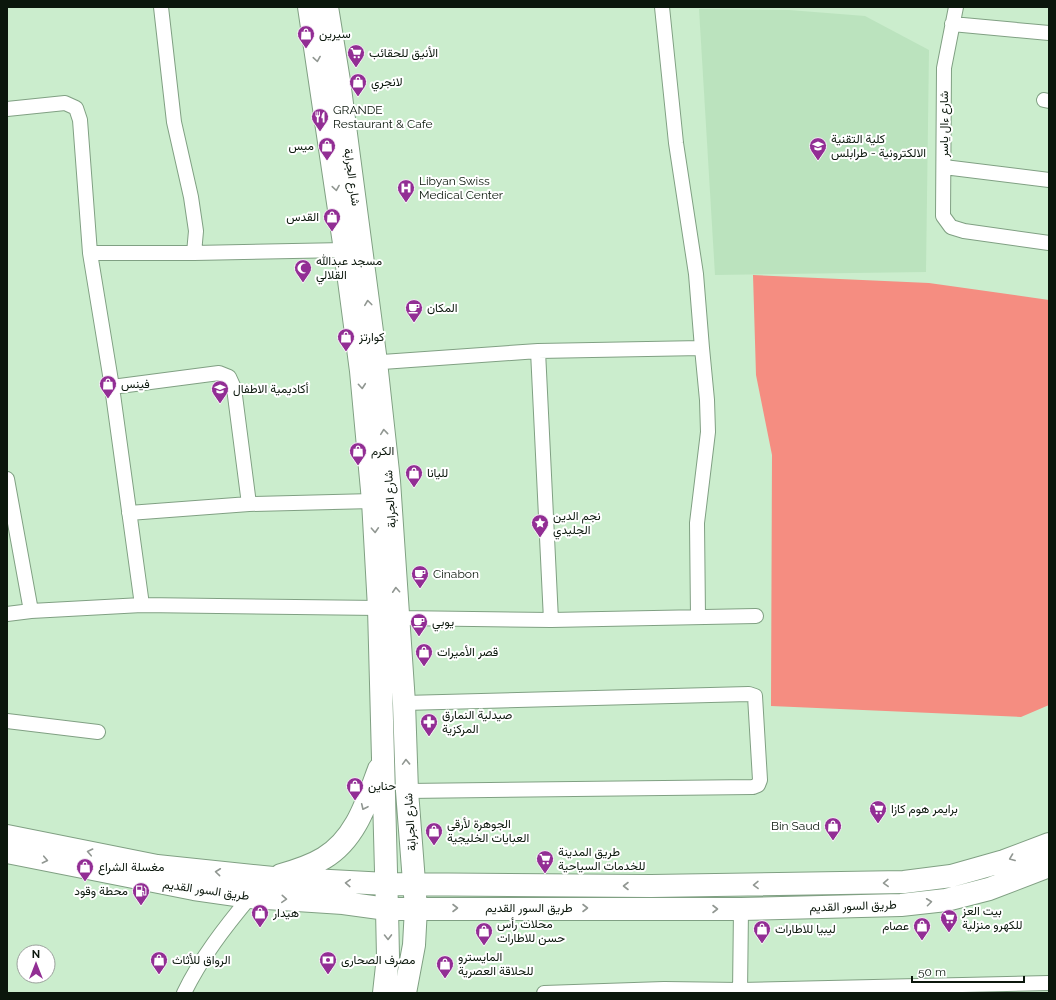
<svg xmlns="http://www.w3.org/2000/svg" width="1056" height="1000" font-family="Raleway,Vazirmatn,sans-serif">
<rect width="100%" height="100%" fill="#cbedcd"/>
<path fill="#bbe3be" d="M 699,9 L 789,10 L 865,16 L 929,50 L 926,272 L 715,275 Z"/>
<path fill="#f58d81" d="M 753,275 L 929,283 L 1049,300 L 1049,705 L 1021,717 L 771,706 L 772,455 L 756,375 Z"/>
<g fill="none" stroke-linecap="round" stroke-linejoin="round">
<g stroke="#80a083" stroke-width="16">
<path id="minor" d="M 161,7 L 174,122 L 191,197 L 196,231 L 194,253
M 956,7 L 944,68 L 943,216 L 951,227 L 964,231 L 1049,243
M 952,24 L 1049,33
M 1044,100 L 1049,101
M 7,109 L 65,103 L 76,108 L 80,120 L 90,253 L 112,387 L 142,605
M 944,167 L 1049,180
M 90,253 L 194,253 L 345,250
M 538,351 L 551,620
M 368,363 L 538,351 L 702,348 L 696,274 L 676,143 L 662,7
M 112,387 L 219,373 L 229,377 L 234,388 L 249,504
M 7,479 L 31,611
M 129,513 L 249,504 L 373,501
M 7,614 L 31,611 L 142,605 L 379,608 L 398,618 L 551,620 L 756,616
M 698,617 L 697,523 L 708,432 L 707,400 L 702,348
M 404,703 L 749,694 L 755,696 L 760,780 L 758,785 L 753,787 L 407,791
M 7,721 L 98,732
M 184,993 C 201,958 225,927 250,897
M 544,993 L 664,989 L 740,990 L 1049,983
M 740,993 L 741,909"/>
</g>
<g stroke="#80a083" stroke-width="24">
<path id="primary" d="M 309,7 L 345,250 L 361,371 L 373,501 L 379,608 L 387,909 L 388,957 L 384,993
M 327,7 L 339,81 L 376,362 L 389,481 L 404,703 L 407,791 L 416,908 L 414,945 L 405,993
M 7,836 L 157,866 L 273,878 L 387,884 L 651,886 L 904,882 L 951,876 L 1004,861 L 1049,844
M 7,852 L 194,889 L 250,897 L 343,903 L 387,909 L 741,909 L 901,905 L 946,900 L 989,889 L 1049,866
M 281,875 C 295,871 311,866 324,858 C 356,839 367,801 379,769"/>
</g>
<use href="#minor" stroke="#fff" stroke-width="14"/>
<use href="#primary" stroke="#fff" stroke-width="22"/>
</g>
<defs><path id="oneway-chevron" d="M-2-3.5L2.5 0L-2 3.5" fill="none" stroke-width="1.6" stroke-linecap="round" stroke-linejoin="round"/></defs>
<g stroke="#919792">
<use href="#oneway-chevron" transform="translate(317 59) rotate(81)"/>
<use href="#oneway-chevron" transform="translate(336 188) rotate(81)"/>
<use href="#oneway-chevron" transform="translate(368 303) rotate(-97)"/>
<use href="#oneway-chevron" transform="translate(362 386) rotate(85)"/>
<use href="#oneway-chevron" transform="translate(384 432) rotate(-96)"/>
<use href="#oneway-chevron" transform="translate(375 530) rotate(87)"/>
<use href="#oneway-chevron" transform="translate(396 590) rotate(-94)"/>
<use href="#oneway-chevron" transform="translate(406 762) rotate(-92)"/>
<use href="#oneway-chevron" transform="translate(364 807) rotate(115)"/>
<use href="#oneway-chevron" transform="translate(90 852) rotate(-168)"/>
<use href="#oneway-chevron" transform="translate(1012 858) rotate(159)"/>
<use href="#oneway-chevron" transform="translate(45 860) rotate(12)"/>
<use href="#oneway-chevron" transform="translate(218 872) rotate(-174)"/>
<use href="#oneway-chevron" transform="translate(348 883) rotate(-177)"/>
<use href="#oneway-chevron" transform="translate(886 883) rotate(178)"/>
<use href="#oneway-chevron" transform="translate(756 885) rotate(179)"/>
<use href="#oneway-chevron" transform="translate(626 886) rotate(-180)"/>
<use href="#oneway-chevron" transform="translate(284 899) rotate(4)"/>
<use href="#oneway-chevron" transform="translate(929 902) rotate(-7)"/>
<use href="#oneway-chevron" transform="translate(455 908)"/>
<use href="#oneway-chevron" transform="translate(585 908)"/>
<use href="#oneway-chevron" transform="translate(715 909)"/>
<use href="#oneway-chevron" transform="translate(388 937) rotate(89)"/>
</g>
<defs>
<g id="shop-pin" transform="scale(0.9)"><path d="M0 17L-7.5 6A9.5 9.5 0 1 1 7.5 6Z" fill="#922e94" stroke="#fff"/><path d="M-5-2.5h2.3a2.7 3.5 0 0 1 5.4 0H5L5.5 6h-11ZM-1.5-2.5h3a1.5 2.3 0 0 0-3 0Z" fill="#fff"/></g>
<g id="supermarket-pin" transform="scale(0.9)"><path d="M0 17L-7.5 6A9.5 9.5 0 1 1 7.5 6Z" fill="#922e94" stroke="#fff"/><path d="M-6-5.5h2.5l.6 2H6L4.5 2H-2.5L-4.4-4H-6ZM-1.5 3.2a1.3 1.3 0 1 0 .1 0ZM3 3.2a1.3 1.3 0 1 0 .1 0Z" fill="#fff"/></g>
<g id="restaurant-pin" transform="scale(0.9)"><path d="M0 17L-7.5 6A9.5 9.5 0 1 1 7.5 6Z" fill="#922e94" stroke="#fff"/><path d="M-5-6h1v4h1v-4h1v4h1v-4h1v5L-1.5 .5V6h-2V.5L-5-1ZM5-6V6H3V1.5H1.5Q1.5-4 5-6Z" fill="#fff"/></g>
<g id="university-pin" transform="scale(0.9)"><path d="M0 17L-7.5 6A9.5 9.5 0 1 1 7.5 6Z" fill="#922e94" stroke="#fff"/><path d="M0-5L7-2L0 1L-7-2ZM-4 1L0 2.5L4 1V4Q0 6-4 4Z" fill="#fff"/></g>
<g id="hospital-pin" transform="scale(0.9)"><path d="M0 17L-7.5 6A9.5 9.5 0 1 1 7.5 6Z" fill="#922e94" stroke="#fff"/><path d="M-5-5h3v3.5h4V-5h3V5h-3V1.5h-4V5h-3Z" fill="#fff"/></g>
<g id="mosque-pin" transform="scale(0.9)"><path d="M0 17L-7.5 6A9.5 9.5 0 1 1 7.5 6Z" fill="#922e94" stroke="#fff"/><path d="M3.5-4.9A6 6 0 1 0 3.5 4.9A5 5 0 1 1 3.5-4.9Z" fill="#fff"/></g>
<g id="cafe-pin" transform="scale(0.9)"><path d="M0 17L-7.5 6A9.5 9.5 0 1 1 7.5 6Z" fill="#922e94" stroke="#fff"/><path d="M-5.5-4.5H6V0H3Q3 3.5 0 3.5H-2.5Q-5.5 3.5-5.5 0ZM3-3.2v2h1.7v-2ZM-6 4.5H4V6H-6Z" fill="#fff"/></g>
<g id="school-pin" transform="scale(0.9)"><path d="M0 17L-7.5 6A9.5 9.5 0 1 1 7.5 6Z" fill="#922e94" stroke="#fff"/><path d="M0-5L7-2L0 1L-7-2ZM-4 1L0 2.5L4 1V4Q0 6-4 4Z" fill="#fff"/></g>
<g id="sight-pin" transform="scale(0.9)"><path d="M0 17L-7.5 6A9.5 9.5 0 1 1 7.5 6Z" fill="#922e94" stroke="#fff"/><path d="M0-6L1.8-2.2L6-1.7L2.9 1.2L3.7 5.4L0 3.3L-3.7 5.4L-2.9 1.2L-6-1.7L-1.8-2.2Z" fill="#fff"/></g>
<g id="pharmacy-pin" transform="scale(0.9)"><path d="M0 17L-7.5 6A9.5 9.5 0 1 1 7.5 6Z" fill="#922e94" stroke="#fff"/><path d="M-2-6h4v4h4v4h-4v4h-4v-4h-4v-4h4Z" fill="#fff"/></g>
<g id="fuel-pin" transform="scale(0.9)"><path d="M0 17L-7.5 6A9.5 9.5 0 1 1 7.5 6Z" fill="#922e94" stroke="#fff"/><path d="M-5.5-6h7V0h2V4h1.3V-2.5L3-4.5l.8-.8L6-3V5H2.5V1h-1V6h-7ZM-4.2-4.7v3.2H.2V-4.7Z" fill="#fff"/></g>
<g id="bank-pin" transform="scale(0.9)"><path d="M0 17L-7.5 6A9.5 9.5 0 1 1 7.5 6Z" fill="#922e94" stroke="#fff"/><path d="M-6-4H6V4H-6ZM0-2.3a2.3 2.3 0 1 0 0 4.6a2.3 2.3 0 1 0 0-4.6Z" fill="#fff"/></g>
</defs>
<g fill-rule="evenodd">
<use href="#shop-pin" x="306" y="34"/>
<use href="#supermarket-pin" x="356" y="53"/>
<use href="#shop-pin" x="358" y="82"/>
<use href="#restaurant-pin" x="320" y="117"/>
<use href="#shop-pin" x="327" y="146"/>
<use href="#university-pin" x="818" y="146"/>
<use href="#hospital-pin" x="406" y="188"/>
<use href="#shop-pin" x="332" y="217"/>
<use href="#mosque-pin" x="303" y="268"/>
<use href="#cafe-pin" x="414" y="308"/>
<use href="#shop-pin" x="346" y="337"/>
<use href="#shop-pin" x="108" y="384"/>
<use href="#school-pin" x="220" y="389"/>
<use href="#shop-pin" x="358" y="451"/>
<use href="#shop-pin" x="414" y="473"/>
<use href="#sight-pin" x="540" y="523"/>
<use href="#cafe-pin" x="420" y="574"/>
<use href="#cafe-pin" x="419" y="622"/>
<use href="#shop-pin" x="424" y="652"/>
<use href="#pharmacy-pin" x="429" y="722"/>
<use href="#shop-pin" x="355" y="786"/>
<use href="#supermarket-pin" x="878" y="809"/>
<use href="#shop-pin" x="833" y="826"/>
<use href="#shop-pin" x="434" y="831"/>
<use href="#supermarket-pin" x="545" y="859"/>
<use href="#shop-pin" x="85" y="867"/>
<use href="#fuel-pin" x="141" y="891"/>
<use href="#shop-pin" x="260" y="913"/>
<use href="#supermarket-pin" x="949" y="918"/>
<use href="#shop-pin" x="922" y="926"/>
<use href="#shop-pin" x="762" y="929"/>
<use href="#shop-pin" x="484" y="931"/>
<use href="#shop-pin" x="159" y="960"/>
<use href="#bank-pin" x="328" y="960"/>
<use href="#shop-pin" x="445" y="964"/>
</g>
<g text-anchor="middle" stroke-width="4" stroke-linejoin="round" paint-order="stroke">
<g font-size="12" fill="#0b170c" stroke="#fff" text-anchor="start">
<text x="319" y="38">سيرين</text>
<text x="369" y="57">الأنيق للحقائب</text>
<text x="371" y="86">لانجري</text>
<text x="333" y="114">GRANDE<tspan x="333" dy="14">Restaurant &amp; Cafe</tspan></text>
<text x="831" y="143">كلية التقنية<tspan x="831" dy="14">الالكترونية - طرابلس</tspan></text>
<text x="314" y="150" text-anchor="end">ميس</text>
<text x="419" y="185">Libyan Swiss<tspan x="419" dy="14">Medical Center</tspan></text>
<text x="319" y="221" text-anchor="end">القدس</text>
<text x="316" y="265">مسجد عبدالله<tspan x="316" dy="14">القلالي</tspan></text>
<text x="427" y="312">المكان</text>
<text x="359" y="341">كوارتز</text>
<text x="121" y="388">فينس</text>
<text x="233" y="393">أكاديمية الاطفال</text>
<text x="371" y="455">الكرم</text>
<text x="427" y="477">لليانا</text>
<text x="553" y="520">نجم الدين<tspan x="553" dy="14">الجليدي</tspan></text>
<text x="433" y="578">Cinabon</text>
<text x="432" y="626">يوبي</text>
<text x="437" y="656">قصر الأميرات</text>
<text x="442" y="719">صيدلية النمارق<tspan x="442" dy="14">المركزية</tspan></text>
<text x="368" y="790">حناين</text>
<text x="891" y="813">برايمر هوم كازا</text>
<text x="447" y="828">الجوهرة لأرقى<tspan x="447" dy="14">العبايات الخليجية</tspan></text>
<text x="820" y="830" text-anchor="end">Bin Saud</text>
<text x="558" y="856">طريق المدينة<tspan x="558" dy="14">للخدمات السياحية</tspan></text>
<text x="98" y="871">مغسلة الشراع</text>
<text x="128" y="895" text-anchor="end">محطة وقود</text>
<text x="962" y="915">بيت العز<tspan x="962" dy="14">للكهرو منزلية</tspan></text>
<text x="273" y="917">هيدار</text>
<text x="497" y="928">محلات رأس<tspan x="497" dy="14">حسن للاطارات</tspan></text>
<text x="909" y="930" text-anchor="end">عصام</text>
<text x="775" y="933">ليبيا للاطارات</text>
<text x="458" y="961">المايسترو<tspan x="458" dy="14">للحلاقة العصرية</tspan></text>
<text x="172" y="964">الرواق للأثاث</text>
<text x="341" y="964">مصرف الصحارى</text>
</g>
<g font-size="12" fill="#0b170c" stroke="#fff">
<text transform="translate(944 124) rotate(-90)" y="4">شارع ءال ياسر</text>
<text transform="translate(352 177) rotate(82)" y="4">شارع الجرابة</text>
<text transform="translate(390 499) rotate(-94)" y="4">شارع الجرابة</text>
<text transform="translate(410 822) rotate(-94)" y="4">شارع الجرابة</text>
<text transform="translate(206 890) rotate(8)" y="4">طريق السور القديم</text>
<text transform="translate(853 906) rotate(-2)" y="4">طريق السور القديم</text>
<text x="529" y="912">طريق السور القديم</text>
</g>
</g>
<rect width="1056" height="1000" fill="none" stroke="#0b170c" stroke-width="16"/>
<g transform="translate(36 964)"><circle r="19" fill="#ffffff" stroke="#9da29e"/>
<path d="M0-3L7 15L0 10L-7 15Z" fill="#922e94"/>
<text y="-6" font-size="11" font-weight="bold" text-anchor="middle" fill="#0b170c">N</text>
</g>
<path d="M912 976v6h112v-6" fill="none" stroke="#0b170c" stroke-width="2"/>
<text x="918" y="976" font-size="12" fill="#0b170c" stroke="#ffffff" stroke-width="3" paint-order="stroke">50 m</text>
</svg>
